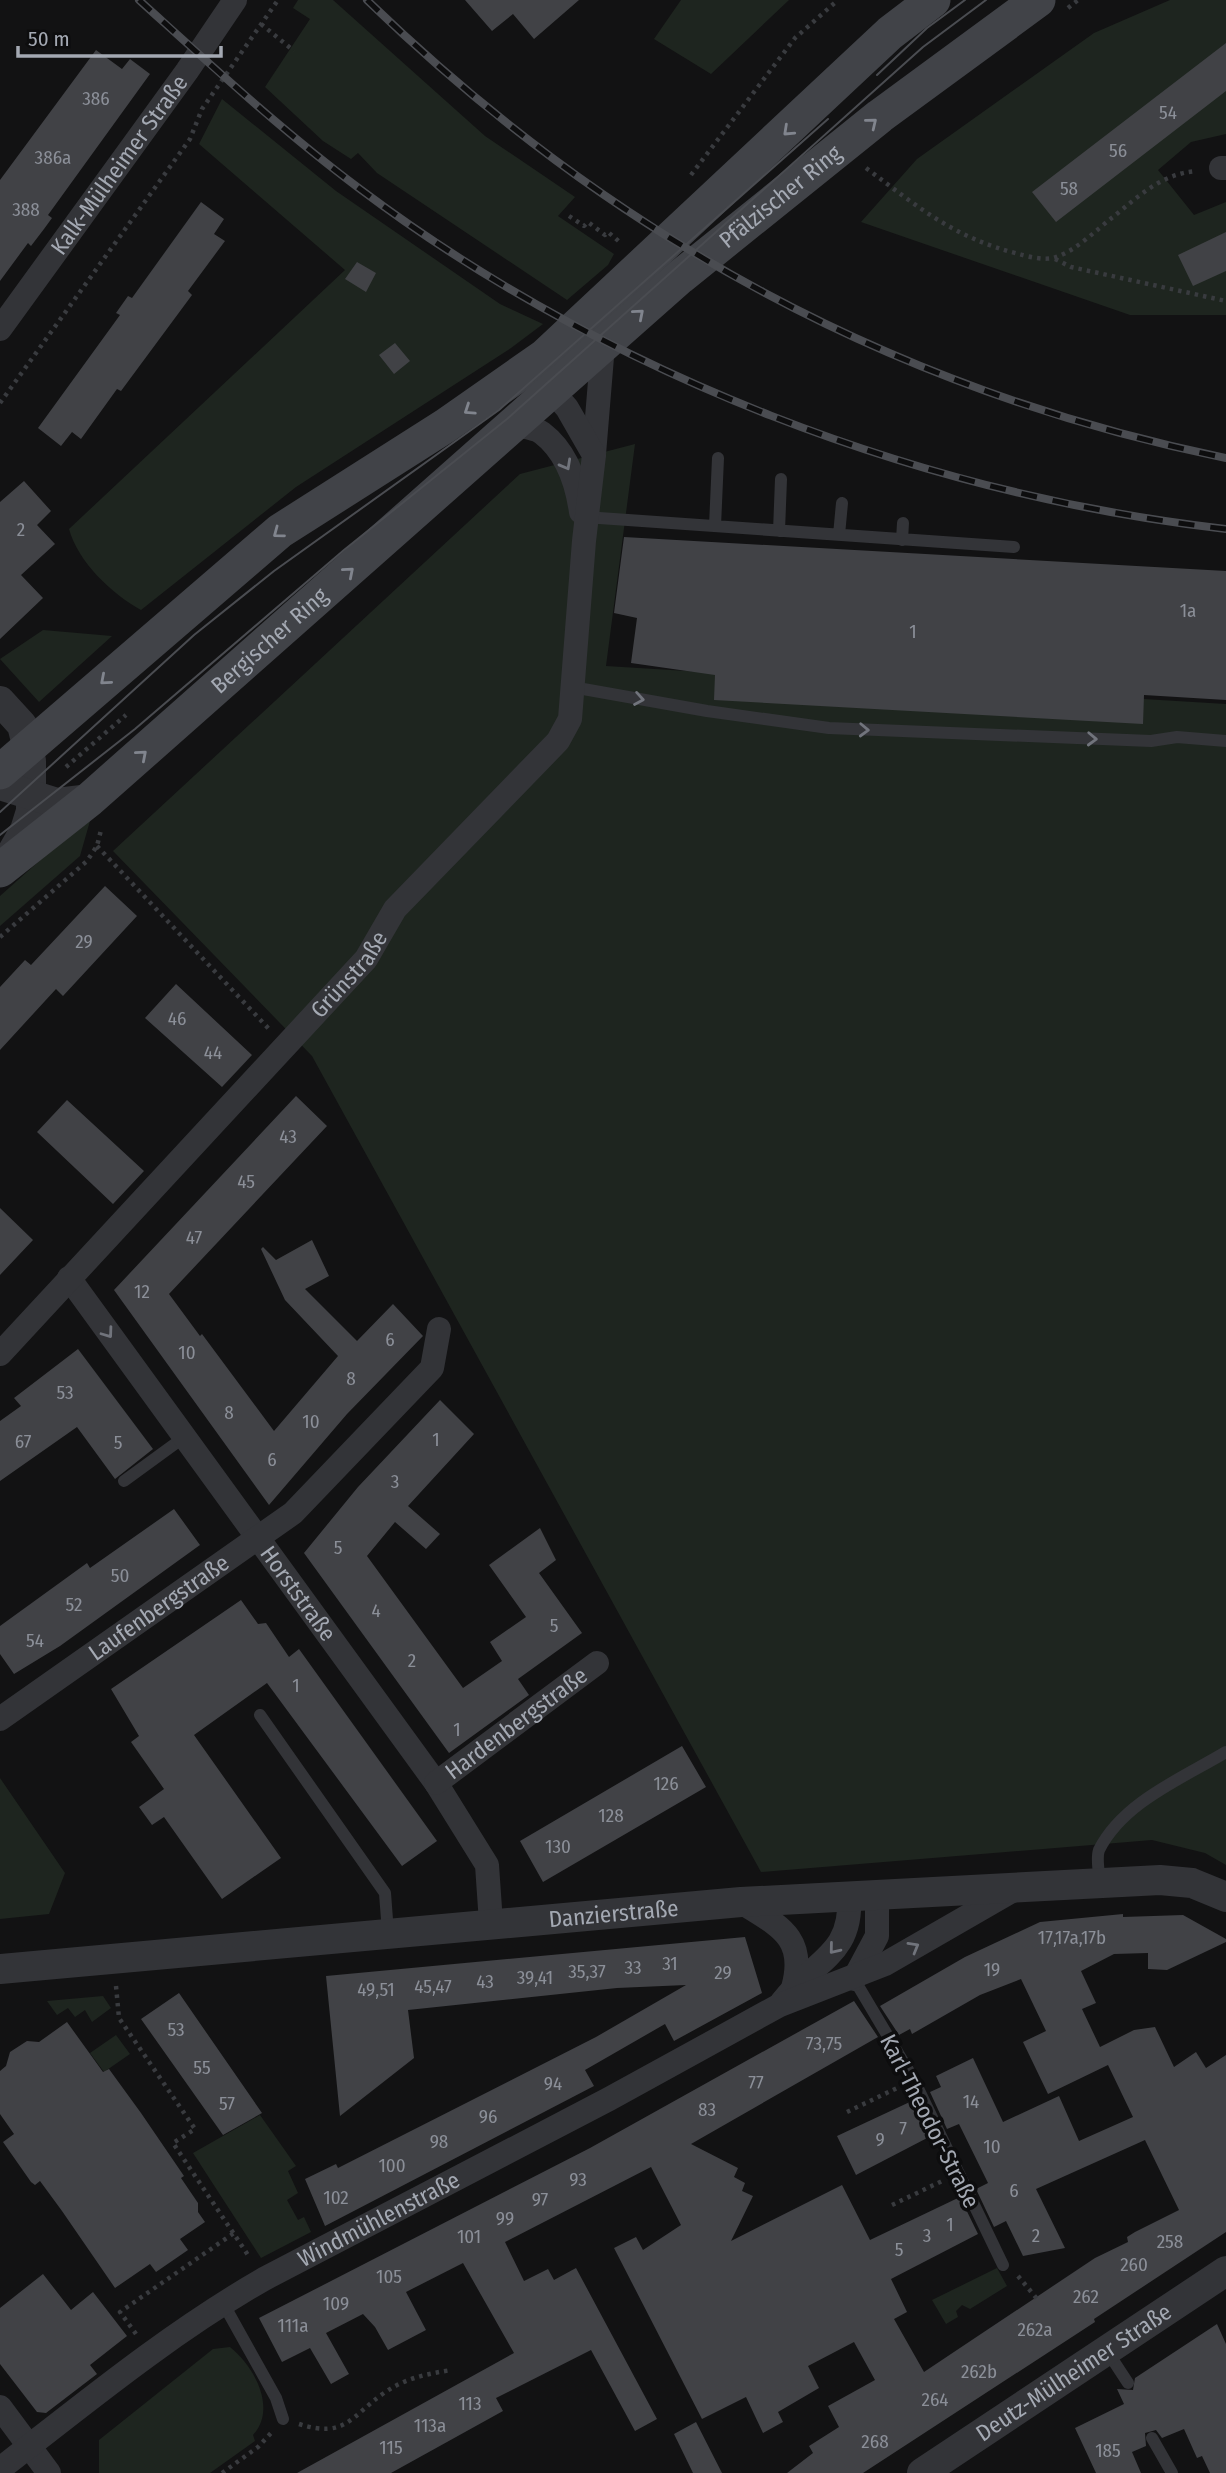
<svg xmlns="http://www.w3.org/2000/svg" width="1226" height="2473" font-family="'Fira Sans Condensed',sans-serif">
<rect width="100%" height="100%" fill="#121213"/>
<path fill="#1e251f" d="M 298,0 L 333,0 L 485,136 L 575,197 L 558,216 L 614,254 L 608,265 L 567,300 L 377,173 L 358,153 L 351,159 L 323,141 L 265,87 L 310,19 L 293,8 Z
M 681,0 L 789,0 L 711,74 L 654,39 Z
M 1170,0 L 1226,0 L 1226,134 L 1191,142 L 1158,170 L 1194,215 L 1226,202 L 1226,315 L 1130,315 L 861,222 L 917,159 L 1094,33 Z
M 222,99 L 336,191 L 500,304 L 543,324 L 511,348 L 296,487 L 141,610 C 112,594 78,562 69,529 L 345,270 L 199,144 Z
M 635,444 L 606,666 L 1226,704 L 1226,1865 L 1205,1853 L 1152,1840 L 761,1872 L 312,1056 L 113,851 L 520,474 Z
M 43,630 L 112,636 L 39,702 L 0,659 Z
M 92,814 L 80,856 L 0,926 L 0,896 Z
M 0,1778 L 65,1873 L 49,1914 L 0,1919 Z
M 103,1996 L 111,2008 L 92,2022 L 85,2010 L 75,2017 L 68,2008 L 57,2015 L 47,2001 Z
M 116,2035 L 130,2054 L 104,2072 L 90,2053 Z
M 260,2115 L 296,2166 L 288,2171 L 298,2193 L 287,2200 L 298,2220 L 304,2217 L 311,2232 L 261,2258 L 193,2153 Z
M 997,2268 L 1007,2286 L 970,2309 L 962,2305 L 956,2311 L 958,2317 L 946,2324 L 932,2300 Z
M 230,2347 C 255,2367 277,2409 253,2435 L 255,2441 L 210,2473 L 99,2473 L 99,2440 L 213,2349 Z"/>
<path fill="#414246" d="M 465,0 L 579,0 L 534,39 L 513,14 L 492,31 Z
M 1226,43 L 1226,91 L 1056,222 L 1032,192 Z
M 96,50 L 122,69 L 130,59 L 150,74 L 48,215 L 52,218 L 44,229 L 31,246 L 28,243 L 0,281 L 0,180 Z
M 201,202 L 224,219 L 214,234 L 225,241 L 188,291 L 192,295 L 121,391 L 117,389 L 81,439 L 72,432 L 61,446 L 38,428 L 120,315 L 116,313 L 128,296 L 132,298 Z
M 1226,232 L 1226,271 L 1193,286 L 1178,255 Z
M 357,262 L 376,273 L 366,292 L 345,279 Z
M 395,343 L 410,361 L 394,374 L 379,355 Z
M 24,481 L 51,511 L 37,525 L 55,544 L 21,575 L 43,598 L 0,639 L 0,502 Z
M 624,537 L 1226,571 L 1226,700 L 1144,695 L 1143,724 L 714,700 L 715,675 L 631,663 L 637,618 L 614,613 Z
M 105,886 L 137,916 L 63,996 L 56,989 L 0,1050 L 0,987 L 25,960 L 31,965 Z
M 176,984 L 252,1055 L 222,1087 L 145,1018 Z
M 296,1096 L 327,1126 L 169,1294 L 200,1336 L 202,1334 L 274,1431 L 338,1356 L 285,1300 L 261,1249 L 263,1247 L 276,1260 L 312,1240 L 329,1276 L 305,1289 L 357,1341 L 393,1304 L 423,1336 L 347,1414 L 269,1505 L 114,1290 Z
M 67,1100 L 144,1171 L 113,1204 L 37,1132 Z
M 0,1208 L 33,1240 L 0,1275 Z
M 78,1349 L 153,1449 L 115,1479 L 77,1427 L 0,1481 L 0,1421 L 21,1406 L 14,1398 Z
M 440,1400 L 474,1434 L 408,1506 L 440,1534 L 426,1549 L 395,1522 L 367,1556 L 463,1688 L 502,1661 L 490,1642 L 526,1617 L 489,1565 L 540,1528 L 556,1560 L 539,1573 L 582,1633 L 518,1679 L 529,1695 L 449,1753 L 304,1553 L 358,1487 Z
M 174,1509 L 200,1545 L 60,1646 L 14,1674 L 0,1654 L 0,1626 L 87,1563 L 90,1568 Z
M 241,1600 L 258,1624 L 266,1623 L 289,1657 L 299,1649 L 437,1841 L 402,1866 L 267,1683 L 194,1735 L 281,1858 L 222,1899 L 164,1817 L 152,1825 L 139,1807 L 164,1789 L 131,1742 L 139,1736 L 111,1689 Z
M 682,1746 L 706,1787 L 543,1882 L 520,1841 Z
M 1123,1914 L 1123,1917 L 1183,1915 L 1226,1939 L 1226,1942 L 1167,1970 L 1148,1969 L 1148,1953 L 1114,1954 L 1081,1971 L 1096,2003 L 1082,2009 L 1100,2047 L 1134,2030 L 1155,2027 L 1174,2067 L 1196,2052 L 1206,2068 L 1226,2055 L 1226,2232 L 1094,2319 L 1095,2322 L 863,2473 L 787,2473 L 813,2453 L 809,2446 L 839,2427 L 828,2406 L 875,2380 L 854,2342 L 808,2366 L 819,2388 L 778,2412 L 783,2422 L 763,2433 L 746,2397 L 702,2419 L 614,2248 L 636,2237 L 643,2250 L 681,2225 L 651,2167 L 505,2242 L 524,2281 L 548,2269 L 554,2280 L 576,2268 L 657,2419 L 635,2431 L 591,2350 L 496,2398 L 503,2411 L 391,2473 L 297,2473 L 514,2353 L 463,2263 L 406,2292 L 426,2330 L 388,2350 L 375,2327 L 363,2314 L 326,2333 L 349,2374 L 331,2384 L 310,2348 L 282,2362 L 259,2318 L 590,2148 L 854,2001 L 878,2037 L 691,2144 L 738,2168 L 734,2177 L 745,2183 L 742,2191 L 753,2196 L 731,2241 L 842,2185 L 870,2240 L 960,2197 L 978,2234 L 891,2279 L 907,2312 L 894,2319 L 924,2372 L 1095,2258 L 1128,2242 L 1127,2237 L 1135,2232 L 1179,2210 L 1145,2140 L 1036,2189 L 1065,2248 L 1023,2256 L 1006,2221 L 994,2227 L 976,2189 L 988,2183 L 959,2124 L 947,2129 L 930,2092 L 941,2087 L 936,2076 L 973,2058 L 1003,2122 L 1059,2096 L 1079,2141 L 1133,2117 L 1108,2065 L 1048,2094 L 1023,2042 L 1046,2031 L 1021,1979 L 980,1995 L 912,2034 L 910,2029 L 899,2035 L 880,2006 L 965,1957 L 1040,1922 Z
M 745,1937 L 762,1993 L 674,2041 L 665,2024 L 585,2070 L 594,2086 L 325,2226 L 305,2179 L 336,2164 L 338,2168 L 596,2037 L 686,1985 L 617,1988 L 408,2010 L 414,2058 L 340,2116 L 326,1976 Z
M 179,1993 L 262,2113 L 223,2135 L 141,2019 Z
M 67,2022 L 103,2072 L 109,2069 L 141,2113 L 184,2176 L 181,2178 L 198,2203 L 198,2212 L 205,2222 L 180,2239 L 188,2250 L 156,2272 L 150,2264 L 115,2288 L 62,2211 L 40,2181 L 35,2185 L 31,2182 L 3,2142 L 14,2134 L 0,2114 L 0,2071 L 6,2066 L 10,2052 L 27,2041 L 39,2042 Z
M 914,2100 L 931,2136 L 856,2175 L 837,2136 Z
M 43,2274 L 71,2310 L 93,2292 L 127,2336 L 90,2365 L 97,2374 L 46,2413 L 37,2412 L 0,2364 L 0,2308 Z
M 1217,2324 L 1226,2344 L 1226,2473 L 1210,2473 L 1202,2456 L 1197,2458 L 1184,2429 L 1162,2438 L 1156,2430 L 1145,2433 L 1146,2446 L 1132,2452 L 1141,2473 L 1096,2473 L 1075,2428 L 1124,2404 L 1117,2389 L 1133,2390 L 1135,2378 Z
M 696,2422 L 722,2473 L 693,2473 L 674,2434 Z"/>
<g fill="none" stroke-linecap="round" stroke-linejoin="round">
<path stroke="#393b3f" stroke-width="4.5" stroke-dasharray="3.5 5" stroke-linecap="butt" d="M 1068,8 L 1078,0
M 261,24 L 294,51
M 866,168 C 918,207 954,238 1019,254 C 1029,257 1046,261 1056,257 C 1077,250 1096,230 1113,217 C 1139,196 1161,174 1196,171
M 691,175 L 795,38 L 838,0
M 569,216 L 584,226 L 588,222 L 605,235 L 608,232 L 622,244
M 1055,259 L 1071,267 L 1226,301
M 0,403 L 190,139 L 202,109 L 278,0
M 66,767 L 126,715
M 97,846 L 269,1029
M 0,937 L 87,861 L 97,846 L 101,830
M 116,1986 L 119,2018 L 195,2129 L 173,2143 L 250,2258
M 847,2112 L 897,2088
M 892,2205 L 942,2181
M 1018,2276 L 1038,2300
M 136,2334 L 120,2312 L 234,2233
M 299,2424 C 346,2439 351,2416 384,2393 C 405,2378 427,2374 451,2370
M 222,2473 L 258,2447 L 272,2432"/>
<path stroke="#333438" stroke-width="12" d="M 585,517 L 1014,547
M 715,526 L 718,458
M 779,531 L 781,479
M 839,535 L 842,503
M 902,540 L 903,523
M 572,687 L 707,711 L 829,728 L 1151,741 L 1177,737 L 1226,741
M 124,1481 L 183,1438
M 260,1715 L 385,1893 L 388,1933
M 1100,1882 C 1099,1873 1096,1858 1099,1850 C 1123,1802 1183,1778 1226,1752
M 854,1979 L 914,2080 L 1003,2265
M 223,2303 L 276,2398 L 283,2419
M 1107,2351 L 1128,2383
M 1152,2438 L 1172,2473"/>
<g stroke="#333438" stroke-width="24">
<path d="M 1221,168 L 1226,168"/>
<path id="s1" d="M 0,329 L 187,71 L 235,0"/>
<path d="M 516,425 C 524,427 536,428 542,433 C 567,452 577,484 581,512"/>
<path d="M 594,454 L 603,345"/>
<path id="s2" d="M 69,1278 L 436,1783 L 487,1865 L 491,1923"/>
<path id="s3" d="M 0,1354 L 366,959 L 395,909 L 558,741 L 570,719 L 584,541 L 594,455 L 567,408 L 552,391 L 538,383"/>
<path id="s4" d="M 0,1719 L 293,1513 L 432,1368 L 439,1329"/>
<path id="s5" d="M 436,1783 L 597,1663"/>
<path d="M 741,1902 C 779,1926 807,1937 793,1988"/>
<path d="M 854,1979 L 877,1936 L 877,1894"/>
<path d="M 782,2002 C 813,1960 853,1956 849,1896"/>
<path d="M 0,2407 L 49,2473"/>
<path id="s6" d="M 0,2469 C 85,2403 170,2333 264,2279 L 609,2099 L 780,2005 L 885,1964 L 1017,1888"/>
</g>
<g stroke="#333438" stroke-width="30">
<path d="M 0,701 L 22,725 L 31,761 L 31,811 L 25,830 L 6,863"/>
<path d="M 0,785 L 57,803 L 90,799"/>
<path id="s7" d="M 0,1969 L 741,1902 L 1160,1880 L 1192,1883 L 1226,1897"/>
<path id="s8" d="M 922,2473 L 1226,2271"/>
</g>
<g stroke="#414348" stroke-width="35">
<path d="M 0,772 L 280,531 L 445,426 L 545,356 L 890,33 L 933,0"/>
<path id="s9" d="M 0,870 L 90,799 L 680,277 L 880,116 L 1038,0"/>
</g>
<path stroke="#4a4c51" stroke-width="2" d="M 877,75 L 927,28 L 965,0
M 0,812 L 194,635 L 274,571 L 499,410 L 828,119
M 0,835 L 135,729 L 344,550 L 507,419 L 923,47 L 986,0"/>
<g stroke="#4a4c51" stroke-width="8">
<path id="rail" d="M 139,0 C 211,65 282,131 360,189 C 608,375 919,494 1226,529
M 367,0 C 611,236 893,390 1226,458"/>
</g>
<use href="#rail" stroke="#0d0d0e" stroke-width="5" stroke-dasharray="16" stroke-linecap="butt"/>
</g>
<defs><path id="oneway-chevron" d="M-2-3.5L2.5 0L-2 3.5" fill="none" stroke-width="1.6" stroke-linecap="round" stroke-linejoin="round" transform="scale(1.75)"/></defs>
<g stroke="#81858e">
<use href="#oneway-chevron" transform="translate(872 123) rotate(-39)"/>
<use href="#oneway-chevron" transform="translate(788 131) rotate(137)"/>
<use href="#oneway-chevron" transform="translate(639 314) rotate(-41)"/>
<use href="#oneway-chevron" transform="translate(469 410) rotate(146)"/>
<use href="#oneway-chevron" transform="translate(278 533) rotate(143)"/>
<use href="#oneway-chevron" transform="translate(349 572) rotate(-41)"/>
<use href="#oneway-chevron" transform="translate(105 680) rotate(139)"/>
<use href="#oneway-chevron" transform="translate(142 755) rotate(-41)"/>
</g>
<g stroke="#71747c">
<use href="#oneway-chevron" transform="translate(566 465) rotate(61)"/>
<use href="#oneway-chevron" transform="translate(639 699) rotate(10)"/>
<use href="#oneway-chevron" transform="translate(864 730) rotate(2)"/>
<use href="#oneway-chevron" transform="translate(1092 739) rotate(2)"/>
<use href="#oneway-chevron" transform="translate(108 1333) rotate(54)"/>
<use href="#oneway-chevron" transform="translate(914 1947) rotate(-30)"/>
<use href="#oneway-chevron" transform="translate(834 1949) rotate(129)"/>
</g>
<g text-anchor="middle" stroke-width="7" stroke-linejoin="round" paint-order="stroke">
<g font-size="19" fill="#8b8f98">
<text x="96" y="105">386</text>
<text x="1168" y="119">54</text>
<text x="1118" y="157">56</text>
<text x="53" y="164">386a</text>
<text x="1069" y="195">58</text>
<text x="26" y="216">388</text>
<text x="21" y="536">2</text>
<text x="1188" y="617">1a</text>
<text x="913" y="638">1</text>
<text x="84" y="948">29</text>
<text x="177" y="1025">46</text>
<text x="213" y="1059">44</text>
<text x="288" y="1143">43</text>
<text x="246" y="1188">45</text>
<text x="194" y="1244">47</text>
<text x="142" y="1298">12</text>
<text x="390" y="1346">6</text>
<text x="187" y="1359">10</text>
<text x="351" y="1385">8</text>
<text x="65" y="1399">53</text>
<text x="229" y="1419">8</text>
<text x="311" y="1428">10</text>
<text x="436" y="1446">1</text>
<text x="23" y="1448">67</text>
<text x="118" y="1449">5</text>
<text x="272" y="1466">6</text>
<text x="395" y="1488">3</text>
<text x="338" y="1554">5</text>
<text x="120" y="1582">50</text>
<text x="74" y="1611">52</text>
<text x="376" y="1617">4</text>
<text x="554" y="1632">5</text>
<text x="35" y="1647">54</text>
<text x="412" y="1667">2</text>
<text x="296" y="1692">1</text>
<text x="457" y="1736">1</text>
<text x="666" y="1790">126</text>
<text x="611" y="1822">128</text>
<text x="558" y="1853">130</text>
<text x="1072" y="1944">17,17a,17b</text>
<text x="670" y="1970">31</text>
<text x="633" y="1974">33</text>
<text x="992" y="1976">19</text>
<text x="587" y="1978">35,37</text>
<text x="723" y="1979">29</text>
<text x="535" y="1984">39,41</text>
<text x="485" y="1988">43</text>
<text x="433" y="1993">45,47</text>
<text x="376" y="1996">49,51</text>
<text x="176" y="2036">53</text>
<text x="824" y="2050">73,75</text>
<text x="202" y="2074">55</text>
<text x="756" y="2089">77</text>
<text x="553" y="2090">94</text>
<text x="971" y="2108">14</text>
<text x="227" y="2110">57</text>
<text x="707" y="2116">83</text>
<text x="488" y="2123">96</text>
<text x="903" y="2135">7</text>
<text x="880" y="2146">9</text>
<text x="439" y="2148">98</text>
<text x="992" y="2153">10</text>
<text x="392" y="2172">100</text>
<text x="578" y="2186">93</text>
<text x="1014" y="2197">6</text>
<text x="336" y="2204">102</text>
<text x="540" y="2206">97</text>
<text x="505" y="2225">99</text>
<text x="950" y="2231">1</text>
<text x="927" y="2242">3</text>
<text x="1036" y="2242">2</text>
<text x="469" y="2243">101</text>
<text x="1170" y="2248">258</text>
<text x="899" y="2256">5</text>
<text x="1134" y="2271">260</text>
<text x="389" y="2283">105</text>
<text x="1086" y="2303">262</text>
<text x="336" y="2310">109</text>
<text x="293" y="2332">111a</text>
<text x="1035" y="2336">262a</text>
<text x="979" y="2378">262b</text>
<text x="935" y="2406">264</text>
<text x="470" y="2410">113</text>
<text x="430" y="2432">113a</text>
<text x="875" y="2448">268</text>
<text x="391" y="2454">115</text>
<text x="1108" y="2457">185</text>
</g>
<g font-size="23" fill="#a4a9b3" stroke="#0d0d0e">
<text dy="8" stroke="none"><textPath href="#s1" startOffset="203">Kalk-Mülheimer Straße</textPath></text>
<text dy="8" stroke="none"><textPath href="#s9" startOffset="1031">Pfälzischer Ring</textPath></text>
<text dy="8" stroke="none"><textPath href="#s9" startOffset="354">Bergischer Ring</textPath></text>
<text dy="8" stroke="none"><textPath href="#s3" startOffset="516">Grünstraße</textPath></text>
<text dy="8" stroke="none"><textPath href="#s2" startOffset="390">Horststraße</textPath></text>
<text dy="8" stroke="none"><textPath href="#s4" startOffset="194">Laufenbergstraße</textPath></text>
<text dy="8" stroke="none"><textPath href="#s5" startOffset="100">Hardenbergstraße</textPath></text>
<text dy="8" stroke="none"><textPath href="#s7" startOffset="616">Danzierstraße</textPath></text>
<text transform="translate(930 2121) rotate(63)" y="8">Karl-Theodor-Straße</text>
<text dy="8" stroke="none"><textPath href="#s6" startOffset="455">Windmühlenstraße</textPath></text>
<text dy="8" stroke="none"><textPath href="#s8" startOffset="182">Deutz-Mülheimer Straße</textPath></text>
</g>
</g>
<path d="M18 46v10h203v-10" fill="none" stroke="#a4a9b3" stroke-width="3.5"/>
<text x="28" y="46" font-size="21" fill="#a4a9b3" stroke="#0d0d0e" stroke-width="5" paint-order="stroke">50 m</text>
</svg>
